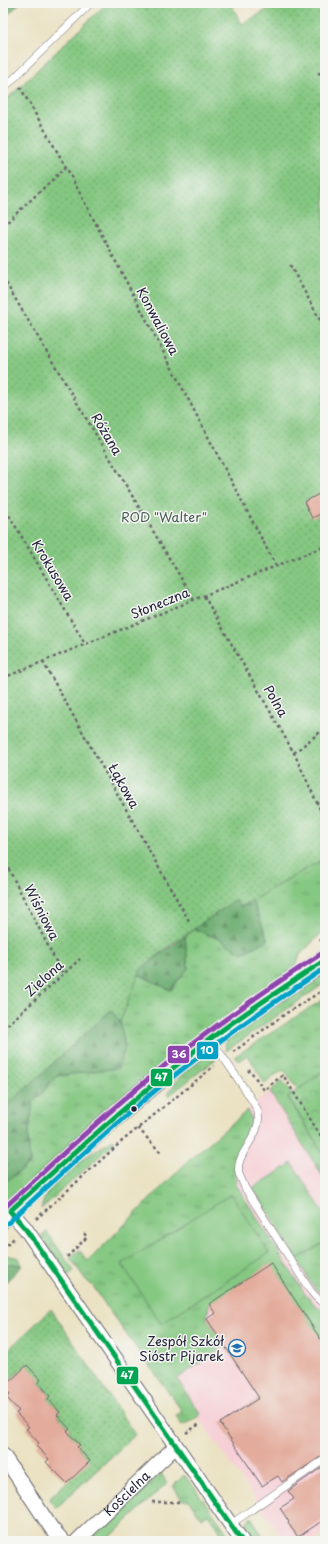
<svg xmlns="http://www.w3.org/2000/svg" width="328" height="1544" font-family="'Playpen Sans',sans-serif">
<defs>
<pattern id="grass-tufts" width="24" height="20" patternUnits="userSpaceOnUse"><rect width="24" height="20" fill="#85c882"/><path d="M3 7l-1-3M5 7V3M7 7l1-3M15 17l-1-3M17 17v-4M19 17l1-3" fill="none" stroke="#6ca26c"/></pattern>
<pattern id="forest-firs" width="22" height="20" patternUnits="userSpaceOnUse"><rect width="22" height="20" fill="#6cac70"/><path d="M5 1l3.5 6h-7zM16 11l3.5 6h-7z" fill="#588c5d"/></pattern>
<pattern id="park-crowns" width="20" height="18" patternUnits="userSpaceOnUse"><rect width="20" height="18" fill="#85c882"/><path d="M2 6a3 3 0 1 1 6 0M12 15a3 3 0 1 1 6 0" fill="none" stroke="#6ca26c"/></pattern>
<pattern id="garden-dots" width="8" height="8" patternUnits="userSpaceOnUse"><rect width="8" height="8" fill="#85c882"/><path d="M2 2h.1M6 6h.1" fill="none" stroke="#6ca26c" stroke-width="1.8" stroke-linecap="round"/></pattern>
</defs>
<rect width="100%" height="100%" fill="#f6f6f2"/>
<filter id="ink" filterUnits="userSpaceOnUse"><feTurbulence type="fractalNoise" baseFrequency=".025" numOctaves="2"/><feDisplacementMap in="SourceGraphic" scale="8" xChannelSelector="R" yChannelSelector="G"/><feConvolveMatrix kernelMatrix="1 2 1 2 8 2 1 2 1" color-interpolation-filters="sRGB"/></filter>
<filter id="wash" filterUnits="userSpaceOnUse"><feTurbulence type="fractalNoise" baseFrequency=".012" numOctaves="4" result="noise"/><feDisplacementMap in="SourceGraphic" scale="16" xChannelSelector="R" yChannelSelector="G"/><feGaussianBlur stdDeviation="0.9" result="paint"/><feColorMatrix in="noise" values="0 0 0 0 0 0 0 0 0 0 0 0 0 0 0 0 0 1.4 0 .05"/><feComposite in="paint" operator="in"/></filter>
<g filter="url(#wash)">
<rect width="100%" height="100%" fill="#eae2c3"/>
<path fill="#f6cfd6" d="M 270,1091 L 325,1180 L 325,1529 L 316,1541 L 285,1541 L 88,1261 L 190,1159 Z"/>
<path fill="url(#grass-tufts)" stroke="#54755e" d="M 325,858 L 325,931 L 321,933 L 300,955 L 295,967 L 225,1017 L 3,1205 L 3,1184 L 30,1163 L 28,1136 L 33,1103 L 57,1076 L 80,1073 L 125,1048 L 120,1022 L 138,974 L 171,990 L 188,968 L 185,936 L 195,929 L 221,940 L 242,953 L 268,940 L 252,900 Z
M 325,973 L 325,983 L 226,1051 C 224,1043 227,1040 232,1035 Z
M 325,998 L 325,1070 L 298,1090 L 284,1070 L 275,1075 L 265,1084 L 248,1055 L 238,1061 L 234,1057 Z
M 207,1055 L 217,1058 L 169,1096 L 167,1094 L 183,1073 Z
M 282,1080 L 292,1095 L 288,1098 L 325,1156 L 325,1180 L 270,1092 Z
M 248,1110 L 252,1124 L 234,1165 L 237,1186 L 305,1294 L 317,1307 L 325,1311 L 325,1337 L 321,1340 L 209,1304 L 207,1319 L 225,1346 L 177,1379 L 200,1413 L 197,1418 L 182,1425 L 176,1416 L 182,1411 L 113,1316 L 93,1286 L 86,1280 L 70,1258 L 79,1250 L 88,1261 L 190,1159 Z
M 113,1140 L 115,1142 L 41,1209 C 47,1177 88,1156 113,1140 Z
M 47,1232 L 74,1271 L 68,1275 L 46,1244 L 42,1235 Z
M 325,1242 L 325,1298 L 313,1287 L 297,1259 Z
M 5,1255 L 19,1258 L 22,1266 L 11,1263 L 3,1267 L 3,1257 Z
M 161,1473 L 167,1483 L 106,1541 L 89,1541 Z
M 184,1475 L 194,1487 L 233,1541 L 218,1541 L 216,1538 L 222,1534 L 208,1514 L 201,1518 L 189,1500 L 182,1500 L 173,1486 Z
M 251,1517 L 266,1541 L 253,1541 L 246,1531 L 247,1522 Z"/>
<path fill="url(#forest-firs)" stroke="#476756" d="M 3,3 L 20,3 L 3,20 Z
M 236,900 L 240,907 L 252,900 L 268,940 L 242,953 L 221,940 L 195,929 L 197,926 Z
M 185,936 L 188,968 L 170,990 L 138,974 L 141,969 Z
M 111,1010 L 120,1022 L 125,1048 L 118,1068 L 57,1076 L 33,1103 L 28,1136 L 30,1163 L 3,1184 L 3,1109 Z
M 11,1263 L 22,1266 L 3,1285 L 3,1267 Z"/>
<path fill="url(#park-crowns)" stroke="#54755e" d="M 325,1070 L 325,1156 L 288,1097 Z"/>
<path fill="url(#garden-dots)" stroke="#54755e" d="M 107,3 L 230,3 L 242,24 L 279,3 L 325,3 L 325,858 L 240,907 L 235,900 L 172,944 L 141,969 L 120,1022 L 111,1010 L 3,1109 L 3,103 Z
M 51,1309 L 135,1435 L 56,1508 L 49,1499 L 89,1461 L 77,1447 L 79,1444 L 67,1431 L 70,1429 L 57,1415 L 60,1412 L 48,1399 L 50,1396 L 38,1382 L 40,1380 L 17,1373 L 3,1388 L 3,1355 Z"/>
<path fill="#85c882" stroke="#54755e" d="M 292,1163 L 325,1215 L 325,1242 L 297,1259 L 253,1188 Z
M 231,1194 L 269,1253 L 161,1324 L 122,1264 Z"/>
<g id="blocks">
<path fill="#e3ab9b" d="M 321,493 L 325,501 L 325,512 L 312,518 L 304,502 Z
M 271,1263 L 325,1346 L 325,1454 L 282,1482 L 278,1476 L 262,1486 L 220,1423 L 259,1398 L 207,1319 L 215,1313 L 209,1304 Z
M 27,1365 L 41,1380 L 38,1382 L 50,1396 L 48,1399 L 60,1412 L 57,1415 L 70,1429 L 67,1431 L 80,1445 L 77,1447 L 90,1461 L 67,1483 L 46,1462 L 49,1459 L 36,1446 L 39,1443 L 26,1429 L 29,1427 L 16,1413 L 19,1411 L 6,1397 L 10,1394 L 4,1387 Z
M 325,1465 L 325,1519 L 298,1537 L 288,1523 L 289,1522 L 280,1508 L 294,1499 L 288,1491 Z"/>
</g>
</g>
<g filter="url(#ink)">
<use href="#blocks" fill-opacity="0" stroke="#68656b" stroke-width="1"/>
<g fill="none" stroke-linecap="round" stroke-linejoin="round">
<g stroke="#68656b" stroke-width="8">
<path id="lane" d="M 3,89 L 91,3
M 211,1040 C 224,1058 236,1076 248,1094 C 251,1100 257,1106 258,1113 C 263,1136 234,1153 239,1174 C 241,1178 243,1183 245,1188 L 306,1284 C 311,1292 317,1300 325,1304
M 231,1524 L 325,1459"/>
</g>
<g stroke="#68656b" stroke-width="16">
<g id="street">
<path d="M 10,1211 L 25,1228 L 242,1541"/>
<path d="M 3,1455 L 52,1529 L 63,1541"/>
<path id="s1" d="M 77,1541 L 176,1446"/>
</g>
</g>
<g stroke="#68656b" stroke-width="22">
<path id="secondary" d="M 3,1218 C 59,1167 114,1114 174,1067 C 222,1029 273,994 325,960"/>
</g>
<path stroke="#68656b" stroke-width="2.5" stroke-dasharray="3 3" stroke-linecap="butt" d="M 318,74 L 325,70
M 20,87 L 66,167 L 276,566
M 3,226 L 66,167
M 290,265 L 325,329
M 3,278 L 194,600
M 3,505 L 85,644
M 204,596 L 294,753 L 325,820
M 43,662 L 189,921
M 3,678 L 325,546
M 294,753 L 325,728
M 3,858 L 63,975
M 320,941 L 325,936
M 3,1029 L 80,959
M 233,1052 L 288,1012 L 325,989
M 248,1072 L 250,1070 L 264,1090 L 283,1075 L 325,1143
M 138,1128 L 161,1153
M 36,1219 L 121,1142 L 214,1066
M 3,1249 L 14,1238
M 67,1257 L 87,1237 L 83,1232
M 186,1433 L 201,1423
M 152,1502 L 181,1502
M 209,1541 L 211,1539"/>
<use href="#lane" stroke="#fff" stroke-width="7"/>
<use href="#street" stroke="#fff" stroke-width="14"/>
<use href="#secondary" stroke="#fff" stroke-width="20"/>
<g stroke="#f6f6f2" stroke-width="8">
<path id="bus-1" d="M 10,1211 L 25,1228 L 242,1541
M 10,1211 C 75,1152 140,1092 210,1039 C 247,1011 286,986 325,960"/>
</g>
<g stroke="#f6f6f2" stroke-width="8">
<path id="bus-2" d="M 8,1223 C 57,1178 105,1132 157,1089 C 211,1046 267,1006 325,968"/>
</g>
<g stroke="#f6f6f2" stroke-width="8">
<path id="bus-3" d="M 3,1209 C 51,1165 97,1121 147,1080 C 202,1034 261,993 321,954"/>
</g>
<use href="#bus-1" stroke="#00a651" stroke-width="5"/>
<use href="#bus-2" stroke="#02a2c7" stroke-width="5"/>
<use href="#bus-3" stroke="#8e44ad" stroke-width="5"/>
</g>
</g>
<defs>
<g id="school-ring" transform="scale(0.9)"><circle r="9.5" fill="#f6f6f2" stroke="#1f6fb2" stroke-width="1.5"/><path d="M0-5L7-2L0 1L-7-2ZM-4 1L0 2.5L4 1V4Q0 6-4 4Z" fill="#1f6fb2"/></g>
</defs>
<g fill-rule="evenodd">
<use href="#school-ring" x="237" y="1348"/>
</g>
<circle fill="#22223b" stroke="#f6f6f2" stroke-width="1.5" cx="134" cy="1109" r="3.5"/>
<g text-anchor="middle" stroke-width="3" stroke-linejoin="round" paint-order="stroke">
<g font-size="13" fill="#22223b" stroke="#f6f6f2">
<text transform="translate(158 321) rotate(62)" y="5">Konwaliowa</text>
<text transform="translate(107 434) rotate(59)" y="5">Różana</text>
<text transform="translate(53 570) rotate(59)" y="5">Krokusowa</text>
<text transform="translate(160 603) rotate(-22)" y="5">Słoneczna</text>
<text transform="translate(276 701) rotate(60)" y="5">Polna</text>
<text transform="translate(124 786) rotate(61)" y="5">Łąkowa</text>
<text transform="translate(42 912) rotate(63)" y="5">Wiśniowa</text>
<text transform="translate(44 978) rotate(-42)" y="5">Zielona</text>
<text dy="5" stroke="none"><textPath href="#s1" startOffset="69">Kościelna</textPath></text>
</g>
<g font-size="13" fill="#455c54" stroke="#f6f6f2">
<text x="164" y="522">ROD "Walter"</text>
</g>
<g font-size="13" fill="#22223b" stroke="#f6f6f2" text-anchor="end">
<text x="224" y="1346">Zespół Szkół<tspan x="224" dy="15">Sióstr Pijarek</tspan></text>
</g>
</g>
<g stroke="#f6f6f2" stroke-width="1.5">
<rect x="196" y="1041" width="23" height="19" rx="4" fill="#02a2c7"/>
<rect x="167" y="1045" width="23" height="19" rx="4" fill="#8e44ad"/>
<rect x="150" y="1068" width="23" height="19" rx="4" fill="#00a651"/>
<rect x="116" y="1366" width="23" height="19" rx="4" fill="#00a651"/>
</g>
<g font-size="11" text-anchor="middle" font-weight="bold" fill="#fff">
<text x="207" y="1054">10</text>
<text x="179" y="1058">36</text>
<text x="161" y="1081">47</text>
<text x="127" y="1379">47</text>
</g>
<rect width="328" height="1544" fill="none" stroke="#f6f6f2" stroke-width="16"/>
</svg>
